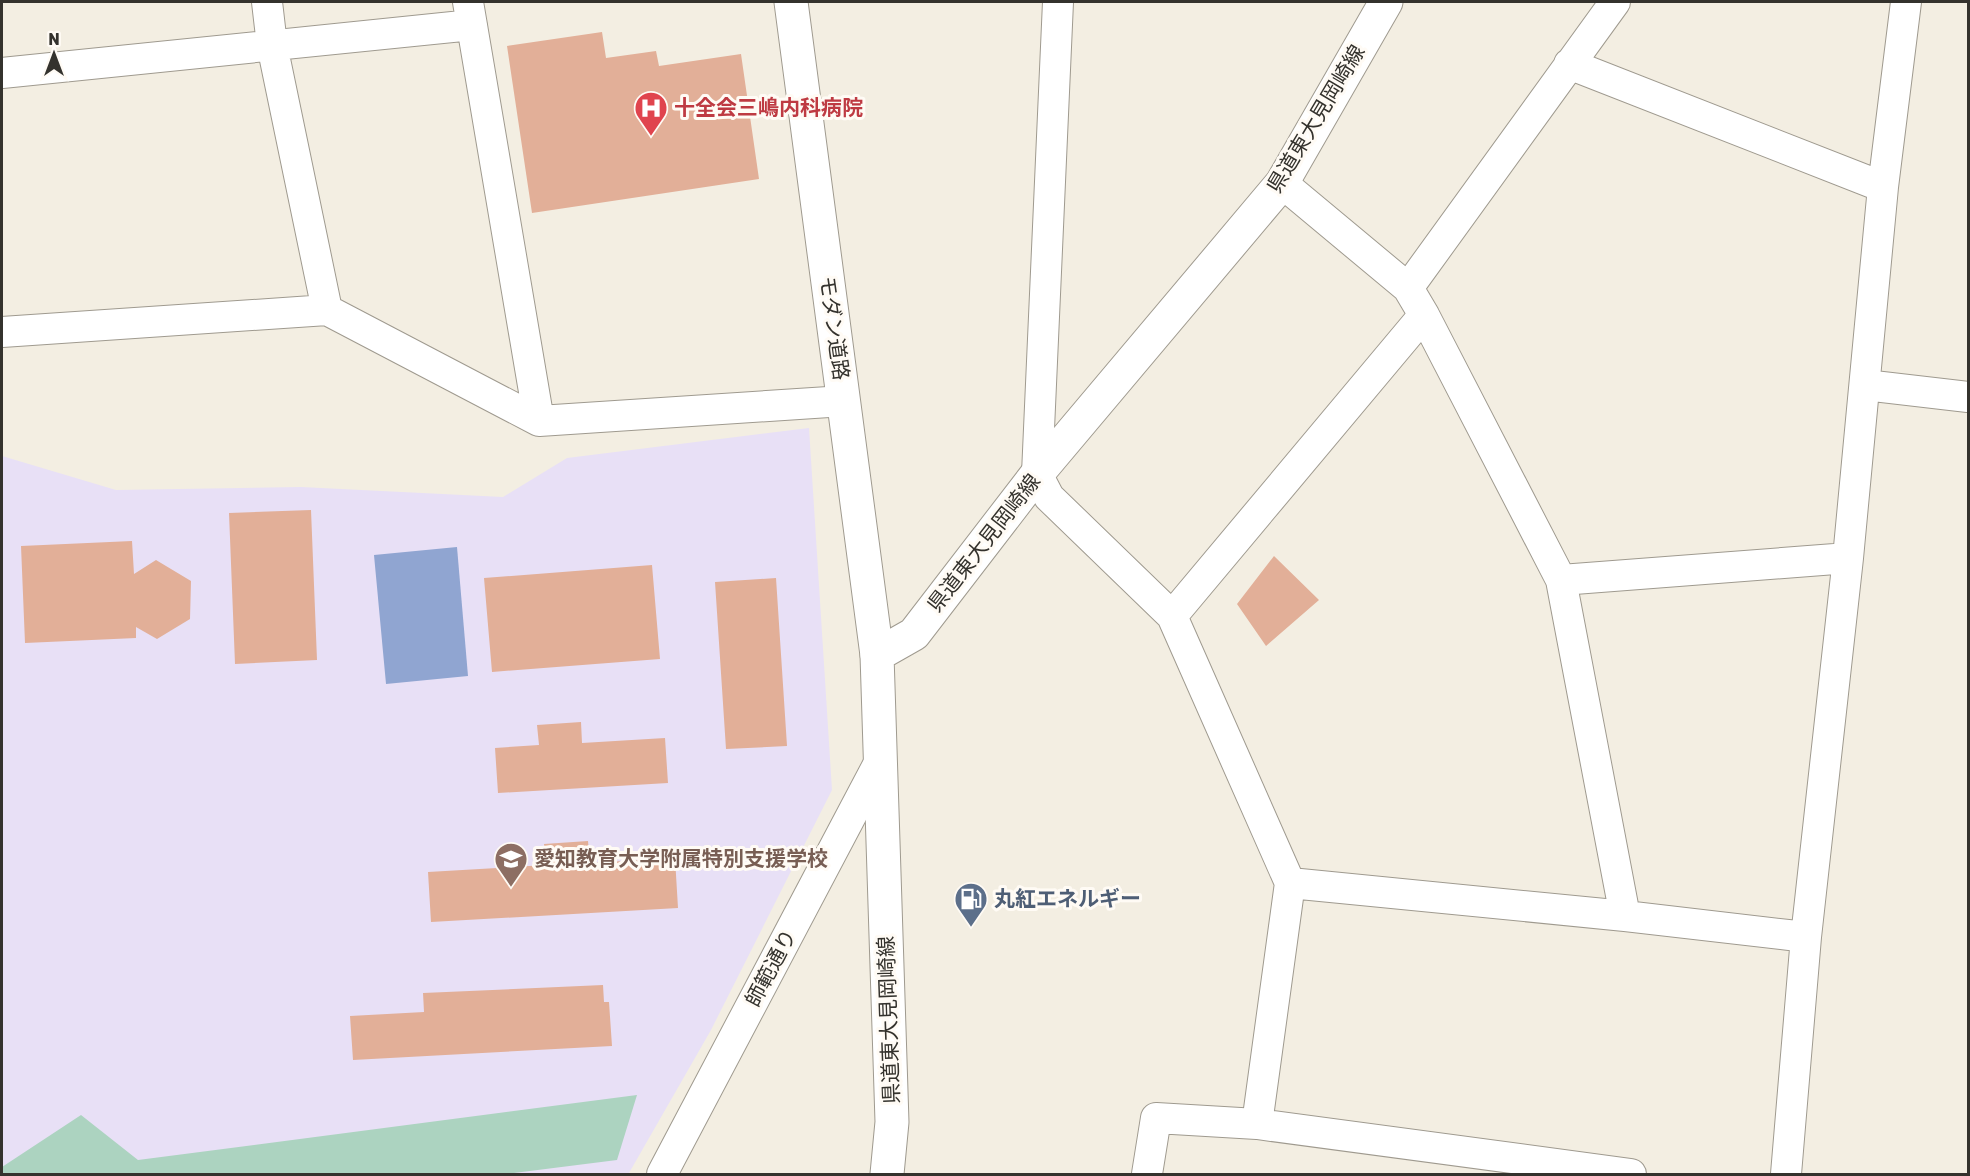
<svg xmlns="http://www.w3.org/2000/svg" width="1970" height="1176" font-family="Rubik,'Noto Sans JP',sans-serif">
<rect width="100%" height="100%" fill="#f3eee2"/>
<path fill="#e8e0f6" d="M 809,428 L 832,790 L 711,1030 L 629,1173 L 614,1174 L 2,1174 L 2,456 L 116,490 L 301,487 L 503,497 L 567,458 Z"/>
<path fill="#acd3c0" d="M 637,1095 L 617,1160 L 505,1174 L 2,1174 L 2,1167 L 81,1115 L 138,1160 Z"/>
<path fill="#90a5d1" d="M 457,547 L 468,676 L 386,684 L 374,555 Z"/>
<path fill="#e2af98" d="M 602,32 L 606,58 L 656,51 L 659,66 L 741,54 L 759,179 L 532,213 L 507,46 Z
M 311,510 L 317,660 L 235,664 L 229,513 Z
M 132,541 L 134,574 L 156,560 L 191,581 L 190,619 L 157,639 L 136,627 L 136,638 L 25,643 L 21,546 Z
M 1274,556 L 1319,600 L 1266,646 L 1237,604 Z
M 652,565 L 660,659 L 492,672 L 484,578 Z
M 776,578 L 787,746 L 726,749 L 715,582 Z
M 581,722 L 582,743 L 665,738 L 668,783 L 498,793 L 495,748 L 539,745 L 537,725 Z
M 588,841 L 590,863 L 675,858 L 678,908 L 431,922 L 428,872 L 546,865 L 544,844 Z
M 603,985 L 604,1002 L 609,1002 L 612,1046 L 353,1060 L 350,1016 L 424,1012 L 423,993 Z"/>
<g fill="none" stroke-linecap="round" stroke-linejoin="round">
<g stroke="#9f9a8f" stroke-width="32">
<path id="minor" d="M 267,2 L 272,45 L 327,310
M 468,2 L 539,421
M 1058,2 L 1037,474 L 1049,497 L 1172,616 L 1290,883 L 1257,1124
M 1569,64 L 1883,187
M 2,73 L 472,25
M 1282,183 L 1408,288 L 1424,315 L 1561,580 L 1625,916
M 1408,288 L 1615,2
M 2,332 L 327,310 L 539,421 L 844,401
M 1865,385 L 1968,397
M 1561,580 L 1848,558
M 1172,616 L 1424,315
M 1290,883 L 1625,916 L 1806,937
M 662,1174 L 880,761
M 1147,1174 L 1156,1118 L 1257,1124 L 1631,1174
M 1786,1174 L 1806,937 L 1848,558 L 1883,187 L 1906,2"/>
</g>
<g stroke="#9f9a8f" stroke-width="35">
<path id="tertiary" d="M 791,2 L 877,655"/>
</g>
<g stroke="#9f9a8f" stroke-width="35">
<path id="secondary" d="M 887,1174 L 892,1122 L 877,655 L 914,634 L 1037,474 L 1282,183 L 1386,2"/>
</g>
<use href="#minor" stroke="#fff" stroke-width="30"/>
<use href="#tertiary" stroke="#fff" stroke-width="33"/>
<use href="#secondary" stroke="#fff" stroke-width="33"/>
</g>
<defs>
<g id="hospital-pin" transform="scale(1.725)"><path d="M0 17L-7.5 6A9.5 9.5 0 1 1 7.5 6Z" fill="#e0444e" stroke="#fffbf5"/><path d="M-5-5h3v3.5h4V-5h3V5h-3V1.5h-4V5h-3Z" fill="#fff"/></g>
<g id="school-pin" transform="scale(1.725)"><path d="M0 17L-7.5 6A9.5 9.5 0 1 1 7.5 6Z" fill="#8d6e63" stroke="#fffbf5"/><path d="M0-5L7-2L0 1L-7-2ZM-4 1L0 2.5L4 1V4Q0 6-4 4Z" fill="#fff"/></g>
<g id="fuel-pin" transform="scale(1.725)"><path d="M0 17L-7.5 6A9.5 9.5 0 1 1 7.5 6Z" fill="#5c6f8a" stroke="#fffbf5"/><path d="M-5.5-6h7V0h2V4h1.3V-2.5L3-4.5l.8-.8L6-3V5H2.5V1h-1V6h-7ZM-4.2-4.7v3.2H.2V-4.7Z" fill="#fff"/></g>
</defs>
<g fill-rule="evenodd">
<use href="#hospital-pin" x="651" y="108"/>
<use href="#school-pin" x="511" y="859"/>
<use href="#fuel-pin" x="971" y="899"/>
</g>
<g text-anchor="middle" stroke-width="6" stroke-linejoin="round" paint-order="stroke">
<g font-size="21" font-weight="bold" fill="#be3a42" stroke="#fffbf5" text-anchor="start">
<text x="674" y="115">十全会三嶋内科病院</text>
</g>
<g font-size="21" fill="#34322d" stroke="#fffbf5">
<text transform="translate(1316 119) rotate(-59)" y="7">県道東大見岡崎線</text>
<text transform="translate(834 328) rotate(82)" y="7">モダン道路</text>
<text transform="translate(984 543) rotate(-52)" y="7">県道東大見岡崎線</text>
<text transform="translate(771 968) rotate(-62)" y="7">師範通り</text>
<text transform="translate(889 1020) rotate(-92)" y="7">県道東大見岡崎線</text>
</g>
<g font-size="21" font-weight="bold" fill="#785e54" stroke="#fffbf5" text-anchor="start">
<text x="534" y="866">愛知教育大学附属特別支援学校</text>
</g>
<g font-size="21" font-weight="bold" fill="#4e5e75" stroke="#fffbf5" text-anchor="start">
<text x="994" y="906">丸紅エネルギー</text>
</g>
</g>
<rect width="1970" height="1176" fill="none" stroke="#34322d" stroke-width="6"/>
<g transform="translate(54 54)" stroke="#fffbf5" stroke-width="4.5" paint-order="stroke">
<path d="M0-4.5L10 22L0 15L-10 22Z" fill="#34322d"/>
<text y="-9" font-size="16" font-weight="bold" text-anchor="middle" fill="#34322d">N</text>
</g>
</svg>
